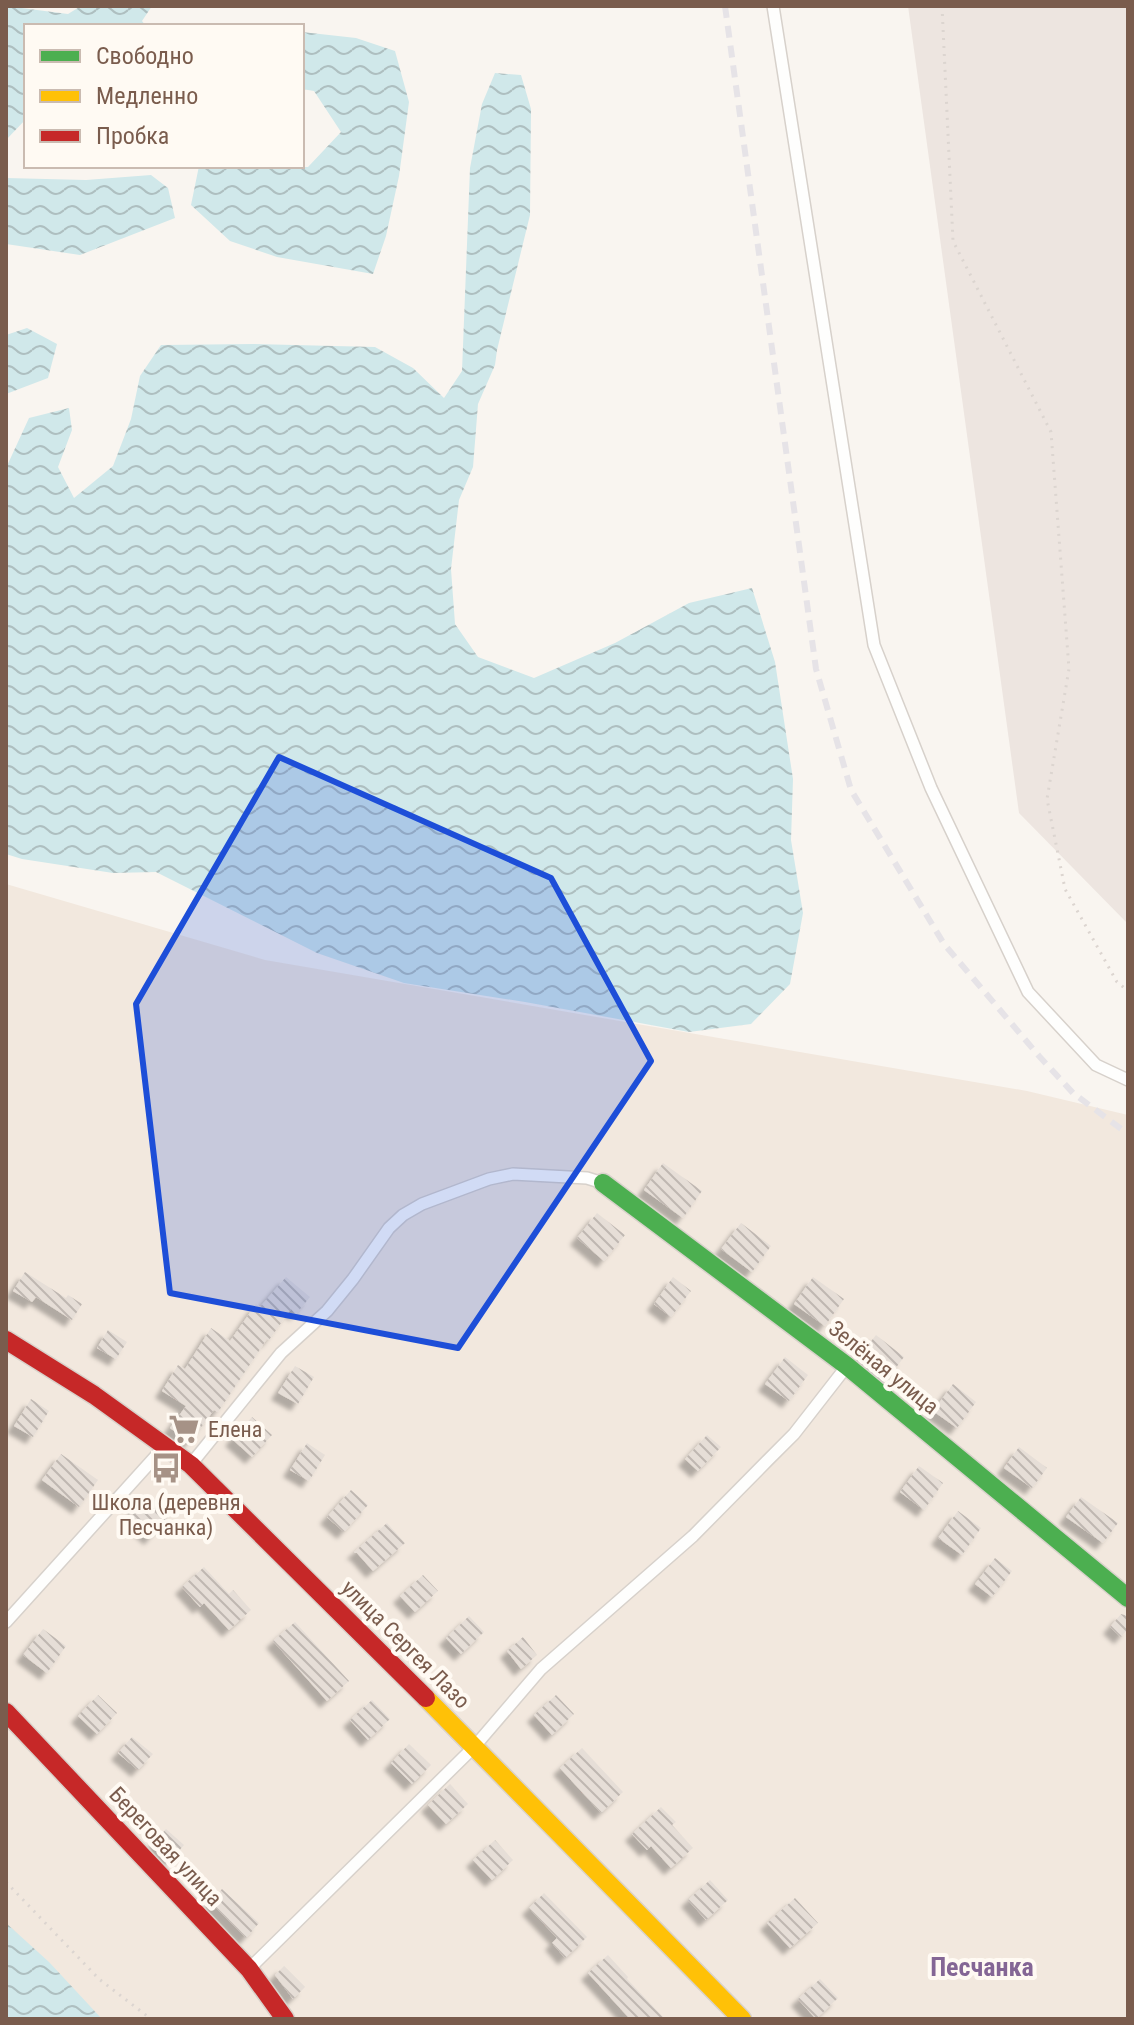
<svg xmlns="http://www.w3.org/2000/svg" width="1134" height="2025" font-family="'Roboto Condensed',sans-serif">
<defs>
<pattern id="water-waves" width="16" height="10" patternUnits="userSpaceOnUse" patternTransform="scale(2)"><rect width="16" height="10" fill="#d0e8ea"/><path d="M0 5q4-4 8 0t8 0" fill="none" stroke="#aebfc0"/></pattern>
<pattern id="building-back-hatch" width="6" height="6" patternUnits="userSpaceOnUse" patternTransform="scale(2)"><rect width="6" height="6" fill="#e6ded7"/><path d="M-1 5l2 2M0 0l6 6M5-1l2 2" fill="none" stroke="#bfb7b1"/></pattern>
<filter id="shadow"><feDropShadow dx="-7" dy="7" stdDeviation="2" flood-color="#0004"/></filter>
</defs>
<rect width="100%" height="100%" fill="#f9f5f0"/>
<path fill="#f2e8de" d="M 6,884 L 265,960 L 1027,1091 L 1128,1115 L 1128,2019 L 6,2019 Z"/>
<path fill="#ede5e0" d="M 908,6 L 1128,6 L 1128,924 L 1019,813 Z"/>
<path fill="url(#water-waves)" d="M 6,6 L 68,14 L 81,6 L 152,6 L 142,21 L 146,26 L 26,26 L 26,119 L 6,140 Z
M 302,32 L 356,38 L 395,51 L 409,102 L 399,176 L 386,236 L 373,274 L 277,257 L 230,241 L 191,205 L 199,166 L 308,167 L 341,132 L 314,91 L 302,89 Z
M 495,73 L 521,75 L 531,109 L 530,215 L 497,350 L 495,365 L 478,404 L 473,467 L 459,500 L 451,569 L 455,624 L 478,657 L 534,678 L 615,643 L 689,603 L 752,588 L 775,662 L 793,779 L 791,840 L 803,913 L 790,984 L 751,1024 L 689,1032 L 525,1002 L 404,983 L 317,953 L 156,872 L 113,873 L 22,859 L 6,854 L 6,468 L 29,418 L 69,408 L 72,430 L 58,467 L 74,498 L 113,466 L 131,419 L 140,376 L 161,345 L 254,344 L 375,347 L 413,368 L 444,398 L 462,371 L 470,168 L 482,104 Z
M 151,175 L 168,188 L 175,218 L 80,255 L 6,244 L 6,178 L 86,180 Z
M 27,328 L 57,344 L 48,378 L 6,394 L 6,335 Z
M 6,1923 L 49,1962 L 102,2019 L 6,2019 Z"/>
<path fill="url(#building-back-hatch)" filter="url(#shadow)" d="M 663,1163 L 702,1191 L 683,1218 L 644,1190 Z
M 597,1213 L 625,1235 L 604,1261 L 577,1238 Z
M 741,1223 L 771,1246 L 752,1272 L 721,1249 Z
M 25,1272 L 66,1298 L 68,1295 L 82,1304 L 72,1320 L 36,1297 L 32,1302 L 13,1291 Z
M 286,1277 L 310,1297 L 296,1314 L 291,1309 L 269,1340 L 267,1339 L 218,1412 L 214,1410 L 190,1442 L 170,1428 L 186,1406 L 162,1391 L 178,1365 L 185,1369 L 211,1328 L 230,1341 L 256,1304 L 260,1307 Z
M 673,1277 L 691,1291 L 671,1317 L 654,1304 Z
M 813,1277 L 844,1299 L 825,1326 L 794,1304 Z
M 108,1330 L 127,1342 L 116,1359 L 97,1348 Z
M 876,1335 L 904,1357 L 889,1377 L 861,1354 Z
M 785,1357 L 808,1375 L 789,1401 L 765,1384 Z
M 295,1366 L 314,1377 L 298,1404 L 278,1393 Z
M 953,1384 L 976,1402 L 957,1428 L 933,1411 Z
M 31,1399 L 49,1411 L 33,1437 L 14,1426 Z
M 252,1417 L 272,1435 L 252,1457 L 232,1439 Z
M 707,1435 L 721,1447 L 698,1471 L 685,1459 Z
M 307,1443 L 325,1455 L 309,1481 L 290,1470 Z
M 1019,1447 L 1047,1468 L 1032,1488 L 1004,1468 Z
M 61,1454 L 98,1480 L 79,1507 L 42,1480 Z
M 919,1466 L 943,1483 L 924,1510 L 900,1492 Z
M 351,1490 L 368,1505 L 344,1532 L 327,1517 Z
M 147,1494 L 171,1514 L 151,1538 L 128,1517 Z
M 1081,1497 L 1118,1523 L 1103,1543 L 1066,1517 Z
M 958,1511 L 981,1528 L 962,1555 L 938,1538 Z
M 387,1523 L 405,1543 L 373,1571 L 357,1553 L 353,1553 Z
M 995,1558 L 1012,1571 L 992,1597 L 975,1584 Z
M 204,1567 L 229,1594 L 233,1590 L 251,1610 L 229,1630 L 204,1603 L 200,1607 L 182,1587 Z
M 423,1575 L 438,1591 L 415,1612 L 400,1596 Z
M 1121,1614 L 1128,1616 L 1128,1629 L 1121,1637 L 1110,1627 Z
M 469,1616 L 484,1632 L 461,1654 L 446,1638 Z
M 295,1622 L 349,1681 L 327,1701 L 273,1641 Z
M 43,1629 L 66,1646 L 47,1673 L 23,1655 Z
M 523,1637 L 537,1655 L 521,1669 L 507,1651 Z
M 98,1695 L 117,1713 L 97,1734 L 78,1716 Z
M 556,1695 L 574,1714 L 552,1735 L 534,1715 Z
M 372,1700 L 390,1719 L 368,1740 L 350,1720 Z
M 132,1737 L 153,1754 L 138,1770 L 118,1753 Z
M 409,1744 L 431,1765 L 412,1784 L 391,1763 Z
M 582,1748 L 623,1792 L 601,1813 L 560,1768 Z
M 450,1784 L 468,1804 L 446,1824 L 428,1805 Z
M 661,1807 L 676,1822 L 672,1825 L 693,1848 L 671,1868 L 651,1846 L 647,1850 L 632,1834 Z
M 166,1829 L 184,1845 L 171,1860 L 154,1842 Z
M 495,1840 L 513,1860 L 492,1880 L 473,1860 Z
M 710,1880 L 728,1900 L 706,1920 L 688,1900 Z
M 222,1889 L 259,1923 L 246,1938 L 210,1902 Z
M 544,1893 L 587,1937 L 565,1958 L 552,1943 L 557,1938 L 529,1908 Z
M 795,1898 L 818,1923 L 790,1948 L 767,1923 Z
M 608,1955 L 628,1977 L 627,1979 L 665,2019 L 630,2019 L 588,1973 Z
M 284,1966 L 305,1987 L 293,1999 L 275,1975 Z
M 820,1979 L 838,1998 L 816,2019 L 798,1999 Z"/>
<g fill="none" stroke-linecap="round" stroke-linejoin="round">
<g stroke="#d7d1cb" stroke-width="14">
<path id="lane" d="M 773,6 L 874,645 L 931,788 L 1028,992 L 1096,1065 L 1128,1080
M 192,1463 L 281,1353 L 327,1311 L 353,1279 L 389,1228 L 403,1215 L 422,1204 L 489,1179 L 513,1174 L 587,1178 L 603,1183
M 6,1622 L 164,1447
M 251,1967 L 475,1746 L 541,1669 L 693,1536 L 768,1460 L 794,1434 L 847,1366"/>
</g>
<g stroke="#d9d2cb" stroke-width="21">
<path id="fast" d="M 603,1183 L 847,1366 L 1128,1598"/>
</g>
<g stroke="#d9d2cb" stroke-width="21">
<path id="slow" d="M 426,1698 L 742,2019"/>
</g>
<g stroke="#d9d2cb" stroke-width="21">
<path id="jam" d="M 6,1340 L 94,1395 L 191,1465 L 426,1698
M 6,1712 L 249,1969 L 285,2019"/>
</g>
<path stroke="#dcd5d0" stroke-width="3" stroke-dasharray="2 6" stroke-linecap="butt" d="M 942,6 L 953,241 L 1051,432 L 1069,669 L 1047,799 L 1065,889 L 1117,982 L 1128,991
M 6,1882 L 99,1979 L 151,2019"/>
<use href="#lane" stroke="#fefefd" stroke-width="11"/>
<use href="#fast" stroke="#4caf50" stroke-width="18"/>
<use href="#slow" stroke="#ffc107" stroke-width="18"/>
<use href="#jam" stroke="#c62828" stroke-width="18"/>
<path stroke="#e6e3e7" stroke-width="6" stroke-dasharray="12 8" stroke-linecap="butt" d="M 725,6 L 816,669 L 851,790 L 944,944 L 1039,1056 L 1073,1093 L 1128,1134"/>
</g>
<path fill="#1d4ed8" fill-opacity="0.2" stroke="#1d4ed8" stroke-width="6" stroke-linejoin="round" d="M 279,757 L 551,878 L 651,1061 L 458,1348 L 170,1293 L 136,1004 Z"/>
<defs>
<g id="supermarket-bare" transform="scale(2.4)"><path d="M-6-5.5h2.5l.6 2H6L4.5 2H-2.5L-4.4-4H-6ZM-1.5 3.2a1.3 1.3 0 1 0 .1 0ZM3 3.2a1.3 1.3 0 1 0 .1 0Z" fill="#a69286" stroke="#fffaf3" stroke-width="2.5" paint-order="stroke"/></g>
<g id="bus-bare" transform="scale(2.4)"><path d="M-5-6H5V4H4V6H2V4H-2V6H-4V4H-5ZM-3.5-4V0h7V-4ZM-3.5 1.2v1.5H-2V1.2ZM2 1.2v1.5H3.5V1.2Z" fill="#a69286" stroke="#fffaf3" stroke-width="2.5" paint-order="stroke"/></g>
</defs>
<g fill-rule="evenodd">
<use href="#supermarket-bare" x="184" y="1429"/>
<use href="#bus-bare" x="166" y="1468"/>
</g>
<g text-anchor="middle" stroke-width="8" stroke-linejoin="round" paint-order="stroke">
<g font-size="22" fill="#7a5c4d" stroke="#fffaf3">
<text transform="translate(884 1367) rotate(39)" y="8">Зелёная улица</text>
<text transform="translate(406 1644) rotate(45)" y="8">улица Сергея Лазо</text>
<text transform="translate(166 1846) rotate(47)" y="8">Береговая улица</text>
</g>
<g font-size="22" fill="#7a5c4d" stroke="#fffaf3" text-anchor="start">
<text x="208" y="1437">Елена</text>
<text x="166" y="1510" text-anchor="middle">Школа (деревня<tspan x="166" dy="25">Песчанка)</tspan></text>
</g>
<g font-size="26" font-weight="bold" fill="#846695" stroke="#fffaf3">
<text x="982" y="1976">Песчанка</text>
</g>
</g>
<rect width="1134" height="2025" fill="none" stroke="#7a5c4d" stroke-width="16"/>
<rect x="24" y="24" width="280" height="144" fill="#fffaf3" stroke="#cabbb1" stroke-width="2"/>
<rect x="40" y="50" width="40" height="12" fill="#4caf50" stroke="#cabbb1" stroke-width="2"/>
<text x="96" y="64" font-size="24" fill="#7a5c4d">Свободно</text>
<rect x="40" y="90" width="40" height="12" fill="#ffc107" stroke="#cabbb1" stroke-width="2"/>
<text x="96" y="104" font-size="24" fill="#7a5c4d">Медленно</text>
<rect x="40" y="130" width="40" height="12" fill="#c62828" stroke="#cabbb1" stroke-width="2"/>
<text x="96" y="144" font-size="24" fill="#7a5c4d">Пробка</text>
</svg>
